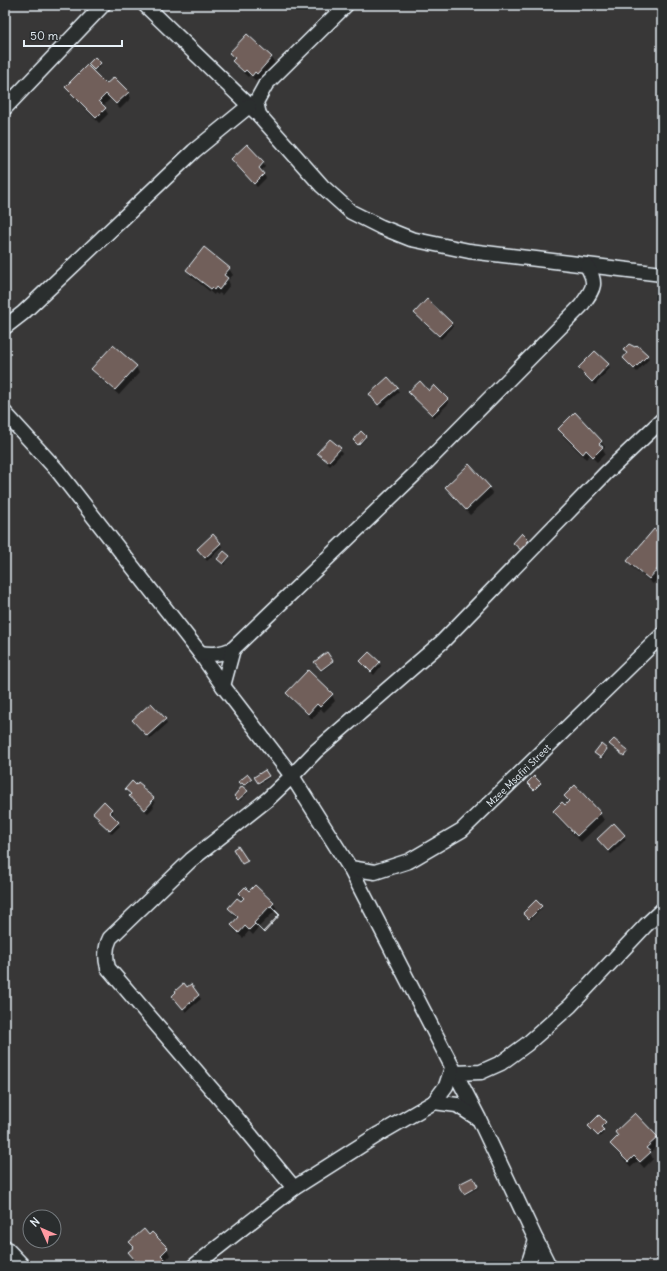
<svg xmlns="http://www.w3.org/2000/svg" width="667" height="1271" font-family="Delius,sans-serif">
<rect width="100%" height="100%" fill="#383737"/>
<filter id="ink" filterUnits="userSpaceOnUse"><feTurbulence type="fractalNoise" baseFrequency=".025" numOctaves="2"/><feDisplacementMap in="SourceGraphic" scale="8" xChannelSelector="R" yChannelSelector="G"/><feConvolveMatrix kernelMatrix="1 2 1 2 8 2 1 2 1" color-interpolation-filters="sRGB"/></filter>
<g filter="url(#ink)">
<path fill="#0007" d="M 247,35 L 272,58 L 275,64 L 260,79 L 259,78 L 256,81 L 250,75 L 248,77 L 237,67 L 234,61 L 235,60 L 231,53 Z
M 100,63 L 101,65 L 95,71 L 90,66 Z
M 106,86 L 128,93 L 131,98 L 120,109 L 110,99 L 103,106 L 108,114 L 99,123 L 70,93 L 66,87 Z
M 232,159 L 263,163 L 265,167 L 261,171 L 266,178 L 257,187 Z
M 229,269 L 233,275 L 228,280 L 230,285 L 222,295 L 219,293 L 218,295 L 215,293 L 214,295 L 191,276 L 187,270 Z
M 415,314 L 451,323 L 453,327 L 441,339 L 417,317 Z
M 625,350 L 647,356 L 649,359 L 637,372 L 624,358 L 627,354 Z
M 608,365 L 610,368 L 595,385 L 581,372 L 579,369 Z
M 136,367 L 139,373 L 119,395 L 96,375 L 93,369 Z
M 397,389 L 399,392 L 381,408 L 372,398 Z
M 429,392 L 447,399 L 449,403 L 434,418 L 410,393 Z
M 559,429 L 601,442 L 605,447 L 603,449 L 605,454 L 597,462 L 590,455 L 586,459 L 562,435 Z
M 361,433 L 366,438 L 360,445 L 355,441 Z
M 340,449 L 342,453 L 330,466 L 318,453 Z
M 469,466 L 489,488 L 493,494 L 470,515 L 449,493 L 446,487 Z
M 662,536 L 662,573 L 653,584 L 632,567 L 628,561 Z
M 529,540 L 529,542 L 522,551 L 515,545 Z
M 220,543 L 222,547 L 207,561 L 198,549 Z
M 224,552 L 230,558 L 224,565 L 219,560 Z
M 327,654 L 333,663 L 322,671 L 316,664 Z
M 361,661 L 379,663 L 381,666 L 374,675 Z
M 288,693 L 332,695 L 335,701 L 324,712 L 321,709 L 312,719 L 291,699 Z
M 165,720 L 167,724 L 150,739 L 136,724 Z
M 607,750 L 607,751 L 602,759 L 595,753 Z
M 265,771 L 269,778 L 260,784 L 256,777 Z
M 248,775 L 252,781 L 245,786 L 243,783 L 241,785 L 239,782 Z
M 138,783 L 155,803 L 153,805 L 154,807 L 148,813 L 132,800 L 130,796 L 131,795 L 126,789 L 136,786 Z
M 529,784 L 540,784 L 541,785 L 535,790 Z
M 574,787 L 600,814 L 604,820 L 581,842 L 557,817 L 554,811 L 565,807 L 569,802 L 565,796 Z
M 247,791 L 248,793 L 240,801 L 236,797 Z
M 111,809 L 113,813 L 111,815 L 120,826 L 112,834 L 101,823 L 95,813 Z
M 614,825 L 626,839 L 611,854 L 598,839 Z
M 249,892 L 273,903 L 277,909 L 257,929 L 257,930 L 253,935 L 249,931 L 243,938 L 235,931 L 232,925 L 238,919 L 232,914 L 229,908 L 241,902 L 244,899 L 240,893 Z
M 541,906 L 542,908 L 530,920 L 525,915 Z
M 198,995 L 201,999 L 186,1012 L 176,1000 Z
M 605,1123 L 606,1124 L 601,1129 L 604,1132 L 600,1137 L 590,1127 Z
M 657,1137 L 660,1143 L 650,1153 L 653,1159 L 644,1168 L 638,1161 L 631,1167 L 615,1150 L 612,1145 Z
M 473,1178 L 478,1188 L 465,1195 L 460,1185 Z
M 152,1233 L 167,1249 L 170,1255 L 165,1261 L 168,1266 L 139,1266 L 129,1253 L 134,1248 L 131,1242 L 149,1236 Z
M 609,1263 L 612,1266 L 604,1266 Z"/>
<path fill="#715f5a" stroke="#e8f1f8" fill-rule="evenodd" d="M 247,34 L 272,57 L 257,74 L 255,72 L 252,76 L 246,70 L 244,72 L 232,61 L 235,58 L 229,53 Z
M 95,57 L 101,63 L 94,70 L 88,64 Z
M 87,65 L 106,84 L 114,77 L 129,92 L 116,104 L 106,94 L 99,101 L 106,108 L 96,118 L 65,87 Z
M 247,144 L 264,162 L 259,168 L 264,174 L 254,184 L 231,159 Z
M 204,247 L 230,268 L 224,275 L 228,278 L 219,290 L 216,287 L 214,290 L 212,288 L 211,289 L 186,270 Z
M 427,299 L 452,323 L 439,336 L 414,313 Z
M 629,344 L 635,347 L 637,345 L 648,355 L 634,369 L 623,358 L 627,353 L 623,350 Z
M 113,345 L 137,366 L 115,390 L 91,369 Z
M 595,351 L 609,364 L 592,382 L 578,368 Z
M 388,377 L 398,388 L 378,405 L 369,394 Z
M 420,381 L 429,391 L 434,385 L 448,399 L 432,415 L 408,392 Z
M 575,412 L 602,441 L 599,444 L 603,447 L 593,457 L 586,450 L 583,454 L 558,429 Z
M 361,431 L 366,436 L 358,445 L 353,440 Z
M 330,439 L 341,448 L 328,462 L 317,453 Z
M 469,464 L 490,487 L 466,510 L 445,487 Z
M 654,529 L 662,535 L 662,564 L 649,579 L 627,561 Z
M 522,533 L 529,540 L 521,550 L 513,543 Z
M 213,534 L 221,543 L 205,558 L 197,549 Z
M 224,551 L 230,556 L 223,564 L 217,559 Z
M 327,652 L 333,661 L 321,670 L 314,662 Z
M 369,652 L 380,662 L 371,672 L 360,661 Z
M 308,670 L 333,694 L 320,707 L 317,704 L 308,714 L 286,693 Z
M 151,703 L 166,719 L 147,736 L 132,720 Z
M 614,739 L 628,751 L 624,756 L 609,744 Z
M 601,744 L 607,749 L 601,758 L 594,753 Z
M 265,770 L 269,776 L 258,783 L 254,777 Z
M 248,774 L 252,779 L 244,785 L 242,783 L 240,784 L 238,782 Z
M 534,776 L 541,783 L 534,790 L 527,783 Z
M 132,781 L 136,785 L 138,782 L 143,786 L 142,788 L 154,798 L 151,801 L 152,802 L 145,810 L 129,796 L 131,794 L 125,789 Z
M 575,785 L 601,813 L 577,836 L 553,811 L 562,802 L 565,805 L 569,801 L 564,796 Z
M 242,786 L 248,791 L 238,800 L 234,796 Z
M 104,801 L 112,809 L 109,812 L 119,822 L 110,831 L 97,819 L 99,818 L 93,813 Z
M 614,823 L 625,835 L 608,851 L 597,839 Z
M 238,846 L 248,861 L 242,864 L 233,849 Z
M 255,885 L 274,903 L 271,906 L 280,915 L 264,933 L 255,924 L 249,930 L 245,926 L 239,933 L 231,925 L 238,917 L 228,908 L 237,898 L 241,901 L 244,898 L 239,893 L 245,887 L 249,891 ZM 270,906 L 279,915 L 263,932 L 254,923 Z
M 536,900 L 542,906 L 529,919 L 523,913 Z
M 184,983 L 187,987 L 191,984 L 199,995 L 183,1009 L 172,996 L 176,992 L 175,991 Z
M 635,1113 L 658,1137 L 646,1148 L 651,1152 L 640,1162 L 634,1156 L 628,1162 L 610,1144 L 618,1136 L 615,1132 Z
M 599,1115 L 606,1122 L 601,1127 L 604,1130 L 598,1136 L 588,1126 Z
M 473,1177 L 478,1186 L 464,1194 L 459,1184 Z
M 144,1229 L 149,1235 L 152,1232 L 168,1248 L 161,1255 L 166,1260 L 160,1266 L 140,1266 L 128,1252 L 134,1247 L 129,1242 Z"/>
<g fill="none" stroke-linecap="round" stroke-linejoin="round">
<g stroke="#e8f1f8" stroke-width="17">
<g id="minor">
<path d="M 145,5 L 259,115 L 322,186 L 351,212 L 381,227 L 411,239 L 469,251 L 662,274"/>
<path d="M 5,108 L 103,5"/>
<path d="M 259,115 L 256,102 L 266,84 L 346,5"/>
<path d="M 5,327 L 23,313 L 194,151 L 249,106"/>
<path d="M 5,413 L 57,470 L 200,653 L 223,686 L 292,776 L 350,868 L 479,1119 L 536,1240 L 549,1266"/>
<path d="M 200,653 C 213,655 221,654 233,649 L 414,475 L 581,306 C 593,289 598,285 587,266"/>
<path d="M 223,686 L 233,649"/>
<path id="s1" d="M 350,868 L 375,872 L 409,861 L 462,830 L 662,635"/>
<path d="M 454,1073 L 481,1072 L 501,1063 L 527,1044 L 570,1006 L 646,925 L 662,910"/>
<path d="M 434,1102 L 446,1086 L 452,1068"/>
<path d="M 294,1188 L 239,1121 L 108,968 C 105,957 105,948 110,938 L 191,860 L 268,799 L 292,776 L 316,751 L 442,642 L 606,473 L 662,420"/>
<path d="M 5,1247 L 23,1266"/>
<path d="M 194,1266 L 294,1188 L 379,1134 L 434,1102 L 457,1105 L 477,1118"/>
<path d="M 527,1266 L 530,1259 L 536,1240"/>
</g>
</g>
<use href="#minor" stroke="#2a2d2e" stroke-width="14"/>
</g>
</g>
<g text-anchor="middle" stroke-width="3" stroke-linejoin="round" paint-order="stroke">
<g font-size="10" fill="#e8f1f8" stroke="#2a2d2e">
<text dy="4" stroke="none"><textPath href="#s1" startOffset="201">Mzee Msafiri Street</textPath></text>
</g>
</g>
<rect width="667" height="1271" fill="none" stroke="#2a2d2e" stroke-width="20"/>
<rect x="10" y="10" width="647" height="1251" fill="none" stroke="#e8f1f8" stroke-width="1.5" filter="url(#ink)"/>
<g transform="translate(42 1229) rotate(315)"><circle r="19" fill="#2a2d2e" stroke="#767b7f"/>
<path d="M0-3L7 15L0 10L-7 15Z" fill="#ff9aa2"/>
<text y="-6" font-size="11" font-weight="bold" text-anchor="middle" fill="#e8f1f8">N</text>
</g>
<path d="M24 40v6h98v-6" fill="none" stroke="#e8f1f8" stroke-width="2"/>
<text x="30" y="40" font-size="12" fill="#e8f1f8" stroke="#2a2d2e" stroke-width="3" paint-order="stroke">50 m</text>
</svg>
